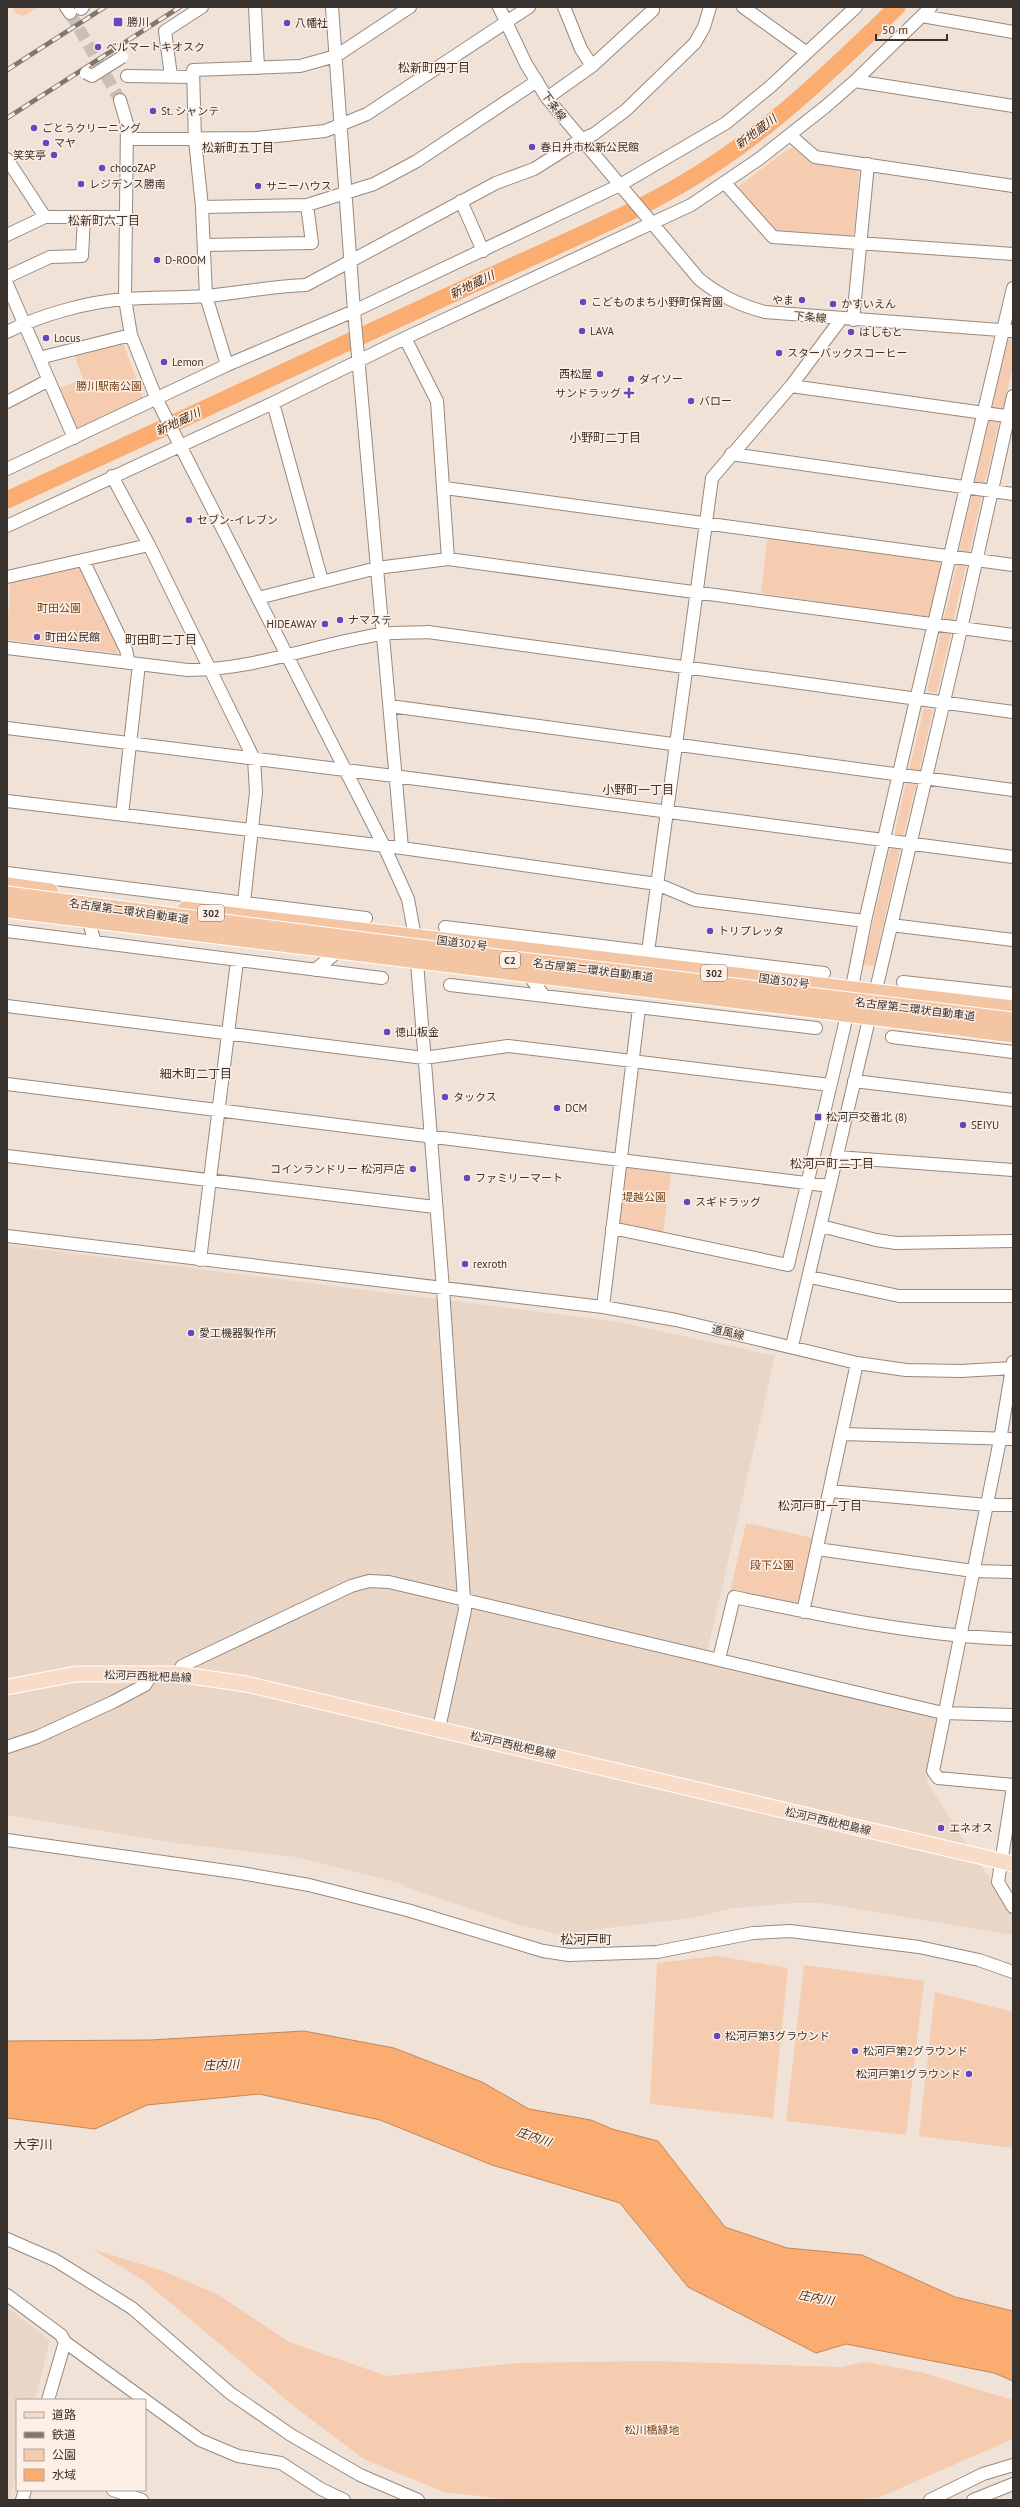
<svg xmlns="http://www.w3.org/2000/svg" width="1020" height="2507" font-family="'PT Sans','Noto Sans JP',sans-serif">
<rect width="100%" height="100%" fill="#f0e2d7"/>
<path fill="#ead6c7" d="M 7,1245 L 613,1321 L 775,1356 L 705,1662 L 936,1717 L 938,1720 L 927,1782 L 969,1848 L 966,1861 L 981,1865 L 1013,1915 L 1013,1935 L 821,1903 L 793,1903 L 734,1908 L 691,1918 L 558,1934 L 516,1924 L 408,1888 L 400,1883 L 296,1857 L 175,1843 L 7,1815 Z
M 7,2307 L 50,2340 L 35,2400 L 17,2400 L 17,2471 L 10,2500 L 7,2500 Z"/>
<path fill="#f5ccaf" d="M 13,7 L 35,7 L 36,9 L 23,16 L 15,13 Z
M 793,148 L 813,163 L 856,168 L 859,172 L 854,233 L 851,237 L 773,230 L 739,191 L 739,186 L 788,149 Z
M 1008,339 L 1013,340 L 1013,364 L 1003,410 L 992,408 Z
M 123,342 L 144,401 L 76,429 L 57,389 L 83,379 L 74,355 Z
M 989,421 L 999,422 L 985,483 L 975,482 Z
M 972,495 L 982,496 L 969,553 L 959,551 Z
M 770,538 L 940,561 L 942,565 L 931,614 L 927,617 L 764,594 L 761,592 L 767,541 Z
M 957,564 L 966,566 L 953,621 L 944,619 Z
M 77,566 L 80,568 L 120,647 L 116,653 L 7,640 L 10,583 L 13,581 Z
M 941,632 L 951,633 L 937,693 L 927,691 Z
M 924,708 L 933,710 L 919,771 L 909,770 Z
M 906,783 L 916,784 L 903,837 L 894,836 Z
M 890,848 L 900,850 L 874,966 L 863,965 Z
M 625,1167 L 671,1173 L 663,1233 L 618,1222 Z
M 746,1523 L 813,1538 L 799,1604 L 795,1607 L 730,1592 Z
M 716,1956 L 788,1968 L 773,2118 L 650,2104 L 657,1963 Z
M 804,1965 L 924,1981 L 906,2135 L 786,2121 Z
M 935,1992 L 1013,2012 L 1013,2148 L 919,2136 Z
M 92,2249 L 160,2270 L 217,2294 L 289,2342 L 387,2376 L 517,2363 L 651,2361 L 841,2367 L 865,2362 L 920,2372 L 1013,2400 L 1013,2439 L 880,2497 L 852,2500 L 514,2500 L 444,2492 L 364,2459 L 296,2408 L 143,2280 Z"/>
<path fill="#faac71" stroke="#c0875d" d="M 304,2031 L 394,2048 L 482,2082 L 529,2109 L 591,2120 L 612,2129 L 658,2141 L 725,2227 L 787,2248 L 862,2255 L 955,2297 L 1013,2311 L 1013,2381 L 994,2373 L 846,2344 L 816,2353 L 688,2287 L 620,2203 L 492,2165 L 380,2120 L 259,2094 L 147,2105 L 95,2129 L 7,2118 L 7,2041 L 150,2040 Z"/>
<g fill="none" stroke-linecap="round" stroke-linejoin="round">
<path stroke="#faac71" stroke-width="17" d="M 7,500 C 169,425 332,351 493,275 C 567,240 646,210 714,164 C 781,120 839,63 897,7"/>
<path stroke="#cbbfb5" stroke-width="12" stroke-dasharray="12 6" stroke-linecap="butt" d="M 70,13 L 120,100"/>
<g stroke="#968980" stroke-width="14">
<path id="minor" d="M 66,7 L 70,13
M 255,7 L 258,68
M 332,7 L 354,311 L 402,848
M 410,7 L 336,56 L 300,66 L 193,70 L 195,140 L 202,207 L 307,205 L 374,184 L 417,161 L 537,81
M 499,7 L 526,64 L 547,98 L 699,279 C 720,296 739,305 765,312 L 1013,331
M 564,7 L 581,49 L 592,66
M 743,7 L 807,53
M 81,9 L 83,7
M 922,16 L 1013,32
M 127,76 L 193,77
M 171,76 L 165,31 L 202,7
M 855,81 L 1013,106
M 547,98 L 592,66 L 653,10 L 653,7
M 120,100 L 127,124 L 125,299 L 131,335 L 157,400 L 384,846 L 408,899 L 415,937 L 443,1289 L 464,1599 L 465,1610 L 439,1728
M 790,135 L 815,157 L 1013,186
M 127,139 L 256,138 L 325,131 L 367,114 L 529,7
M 7,159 L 45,217
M 725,183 L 773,237 L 1013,254
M 461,201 L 483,251
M 202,207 L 206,296 L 227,365
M 7,235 L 45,217 L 126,217
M 204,245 L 312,243 L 307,205
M 7,277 L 50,257 L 82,256 L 84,217
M 7,284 L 74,438
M 853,320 L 868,164
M 7,332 C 40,315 90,301 127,299 C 153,297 180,298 206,296 C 240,293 272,286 306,285 L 496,183 L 534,169 L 580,140 L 594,134 L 626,110 L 695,43 L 704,27 L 710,7
M 405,338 L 437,401 L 448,559
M 39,358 L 131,335
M 791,386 L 1013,417
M 7,402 L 49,380
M 273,403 L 322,581
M 731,454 L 1013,494
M 7,469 L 227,365 L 354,311 L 620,185 L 726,123 L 771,86 L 856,7
M 112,476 L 149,545 L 254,759 L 256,792 L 244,902
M 445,488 L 1013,565
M 7,526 L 273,403 L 405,338 L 691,205 L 759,159 L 825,107 L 855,81 L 931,7
M 83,560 L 126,650 L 129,663
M 7,577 L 149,545
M 258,598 L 377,568 L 448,559 L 1013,635
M 7,648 L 188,670 C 255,670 316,644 382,634 C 397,632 413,633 428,632 L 1013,712
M 390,706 L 1013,790
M 7,728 L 394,776 L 1013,857
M 7,801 L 402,848 L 657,884 L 695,900 L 865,921
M 122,815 L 139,664
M 7,873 L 366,918
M 86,913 L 95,942
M 891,925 L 1013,940
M 445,927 L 824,973
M 7,931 L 382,978
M 648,952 L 712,478 L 791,386 L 841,319
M 315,970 L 343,947
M 525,970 L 544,996
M 903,982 L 1013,994
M 450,985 L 816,1028
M 7,1006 L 424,1058 L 508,1046 L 830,1085
M 892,1037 L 1013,1052
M 854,1081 L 1013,1100
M 7,1084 L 830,1186
M 7,1156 L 435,1207
M 837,1157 L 1013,1170
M 821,1226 L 876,1240 L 896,1243 L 1013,1241
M 612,1228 L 788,1265 L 844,1028 L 865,921 L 915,704 L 1013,288
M 7,1236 L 603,1307 L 676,1320 L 857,1363 L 906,1370 L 961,1371 L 1013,1368
M 200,1260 L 237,961
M 810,1277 L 899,1296 L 1013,1296
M 603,1307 L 639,1008
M 792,1346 L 961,629 L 1013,396
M 1013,1362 L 1000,1440 L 933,1771 L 938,1778 L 1013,1785
M 842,1434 L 1013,1439
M 830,1491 L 987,1505 L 1013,1505
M 817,1549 L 973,1571 L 1013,1572
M 803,1612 L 857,1363
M 719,1659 L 734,1597 C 826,1616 919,1636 1013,1639
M 177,1674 L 182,1666 L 351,1586 L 369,1581 L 389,1582 L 943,1713 L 1013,1715
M 7,1747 L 37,1737 L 113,1702 L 145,1685 L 152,1674
M 1013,1787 L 998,1882 L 1013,1907
M 7,1840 L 241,1873 L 309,1885 L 407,1910 L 543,1951 L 569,1955 L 657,1952 L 753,1933 L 790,1931 L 919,1947 L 979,1960 L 1013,1972
M 7,2239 L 55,2260 L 132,2308 L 230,2393 L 291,2435 L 360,2475 L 418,2500
M 7,2295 L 61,2335 L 65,2342 L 200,2440 L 238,2456 L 281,2463 L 321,2489 L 344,2500
M 48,2400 L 65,2342
M 113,2490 L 142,2500
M 22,2500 L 25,2490
M 930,2500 L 983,2474 L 1013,2465
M 973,2500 L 1013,2484"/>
</g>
<g stroke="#fff" stroke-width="17">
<path id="major" d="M 7,1687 L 76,1674 L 177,1674 L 246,1684 L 1013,1864"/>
</g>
<g stroke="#fff" stroke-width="19">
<path id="highway" d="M 7,886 L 50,892
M 185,910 L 1013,1009"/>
</g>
<use href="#minor" stroke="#fff" stroke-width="12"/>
<use href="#major" stroke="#f8dcc7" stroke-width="15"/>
<use href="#highway" stroke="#f4c5a2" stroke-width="17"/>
<g stroke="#7f766f" stroke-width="4.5">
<path id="rail" d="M 7,70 L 105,7
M 7,118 L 180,7"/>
</g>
<use href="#rail" stroke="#fdefe5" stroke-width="3" stroke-dasharray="9" stroke-linecap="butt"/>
<g stroke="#968980" stroke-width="14" stroke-linecap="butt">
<path id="minor-bridge" d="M 86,73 L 92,76 L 122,57"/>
</g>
<g stroke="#fff" stroke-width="19" stroke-linecap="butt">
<path id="highway-bridge" d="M 7,895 L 473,955 L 1013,1021
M 7,909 L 1013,1034"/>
</g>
<use href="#minor-bridge" stroke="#fff" stroke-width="12"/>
<use href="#highway-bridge" stroke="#f4c5a2" stroke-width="17"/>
</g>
<g fill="#6546bf" stroke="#fdefe5" stroke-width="1.5">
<rect x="113" y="17" width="10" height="10" rx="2"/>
<circle cx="287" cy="23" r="4"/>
<circle cx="98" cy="47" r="4"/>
<circle cx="153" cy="111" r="4"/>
<circle cx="34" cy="128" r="4"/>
<circle cx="46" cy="143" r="4"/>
<circle cx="532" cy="147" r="4"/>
<circle cx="54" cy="155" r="4"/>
<circle cx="102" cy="168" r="4"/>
<circle cx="81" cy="184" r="4"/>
<circle cx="258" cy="186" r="4"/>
<circle cx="157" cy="260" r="4"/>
<circle cx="802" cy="300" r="4"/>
<circle cx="583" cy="302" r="4"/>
<circle cx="833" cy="304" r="4"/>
<circle cx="582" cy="331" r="4"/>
<circle cx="851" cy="332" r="4"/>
<circle cx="46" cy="338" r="4"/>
<circle cx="779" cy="353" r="4"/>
<circle cx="164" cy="362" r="4"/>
<circle cx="600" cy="374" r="4"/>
<circle cx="631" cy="379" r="4"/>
<path d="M627 387h4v4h4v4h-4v4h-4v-4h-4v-4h4z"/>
<circle cx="691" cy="401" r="4"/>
<circle cx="189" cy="520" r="4"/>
<circle cx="340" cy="620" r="4"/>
<circle cx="325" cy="624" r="4"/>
<circle cx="37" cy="637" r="4"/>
<circle cx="710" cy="931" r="4"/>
<circle cx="387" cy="1032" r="4"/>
<circle cx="445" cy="1097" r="4"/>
<circle cx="557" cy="1108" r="4"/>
<rect x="814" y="1113" width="8" height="8" rx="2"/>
<circle cx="963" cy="1125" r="4"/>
<circle cx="413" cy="1169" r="4"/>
<circle cx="467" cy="1178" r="4"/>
<circle cx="687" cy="1202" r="4"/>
<circle cx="465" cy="1264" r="4"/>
<circle cx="191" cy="1333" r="4"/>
<circle cx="941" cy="1828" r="4"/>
<circle cx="717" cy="2036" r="4"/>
<circle cx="855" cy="2051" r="4"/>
<circle cx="969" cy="2074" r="4"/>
</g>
<g text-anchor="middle" stroke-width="3" stroke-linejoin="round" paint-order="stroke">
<g fill="#fdefe5" stroke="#736b65" stroke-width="1">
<rect x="198" y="905" width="26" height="16" rx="3"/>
<rect x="500" y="952" width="20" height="16" rx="3"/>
<rect x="701" y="965" width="26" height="16" rx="3"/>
</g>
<g font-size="10" font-weight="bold" fill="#38322e">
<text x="211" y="917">302</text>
<text x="510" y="964">C2</text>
<text x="714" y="977">302</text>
</g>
<g font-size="11" fill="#38322e" stroke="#fdefe5" text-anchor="start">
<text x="127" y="26">勝川</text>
<text x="295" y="27">八幡社</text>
<text x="106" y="51">ベルマートキオスク</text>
<text x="161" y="115">St. シャンテ</text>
<text x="42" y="132">ごとうクリーニング</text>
<text x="54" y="147">マヤ</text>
<text x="540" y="151">春日井市松新公民館</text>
<text x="46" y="159" text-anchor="end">笑笑亭</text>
<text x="110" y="172">chocoZAP</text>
<text x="89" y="188">レジデンス勝南</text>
<text x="266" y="190">サニーハウス</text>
<text x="165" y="264">D-ROOM</text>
<text x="794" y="304" text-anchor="end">やま</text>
<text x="591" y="306">こどものまち小野町保育園</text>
<text x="841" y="308">かすいえん</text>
<text x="590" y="335">LAVA</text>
<text x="859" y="336">はしもと</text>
<text x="54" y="342">Locus</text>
<text x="787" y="357">スターバックスコーヒー</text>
<text x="172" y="366">Lemon</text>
<text x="592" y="378" text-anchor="end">西松屋</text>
<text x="639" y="383">ダイソー</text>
<text x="621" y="397" text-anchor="end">サンドラッグ</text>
<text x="699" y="405">バロー</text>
<text x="197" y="524">セブン-イレブン</text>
<text x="348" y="624">ナマステ</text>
<text x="317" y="628" text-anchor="end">HIDEAWAY</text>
<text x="45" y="641">町田公民館</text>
<text x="718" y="935">トリプレッタ</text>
<text x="395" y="1036">徳山板金</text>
<text x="453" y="1101">タックス</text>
<text x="565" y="1112">DCM</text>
<text x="826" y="1121">松河戸交番北 (8)</text>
<text x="971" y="1129">SEIYU</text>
<text x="405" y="1173" text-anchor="end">コインランドリー 松河戸店</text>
<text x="475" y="1182">ファミリーマート</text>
<text x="695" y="1206">スギドラッグ</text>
<text x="473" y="1268">rexroth</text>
<text x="199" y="1337">愛工機器製作所</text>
<text x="949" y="1832">エネオス</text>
<text x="725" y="2040">松河戸第3グラウンド</text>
<text x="863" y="2055">松河戸第2グラウンド</text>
<text x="961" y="2078" text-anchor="end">松河戸第1グラウンド</text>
</g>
<g font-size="11" fill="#38322e" stroke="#fdefe5">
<text transform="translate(554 106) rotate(54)" y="4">下条線</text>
<text transform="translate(810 317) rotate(5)" y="4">下条線</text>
<text transform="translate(129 911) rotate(8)" y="4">名古屋第二環状自動車道</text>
<text transform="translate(462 943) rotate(7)" y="4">国道302号</text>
<text transform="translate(593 970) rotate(7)" y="4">名古屋第二環状自動車道</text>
<text transform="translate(784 981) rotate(7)" y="4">国道302号</text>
<text transform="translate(915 1009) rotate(7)" y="4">名古屋第二環状自動車道</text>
<text transform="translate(728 1332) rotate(13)" y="4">道風線</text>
<text transform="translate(148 1676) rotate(2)" y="4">松河戸西枇杷島線</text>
<text transform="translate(513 1745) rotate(13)" y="4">松河戸西枇杷島線</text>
<text transform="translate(828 1821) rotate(13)" y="4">松河戸西枇杷島線</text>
</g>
<g font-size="11" fill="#764418" stroke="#fdefe5">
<text x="109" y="390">勝川駅南公園</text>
<text x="59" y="612">町田公園</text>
<text x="644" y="1201">堤越公園</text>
<text x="772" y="1569">段下公園</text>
<text x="652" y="2434">松川橋緑地</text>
</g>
<g font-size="12" fill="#3d322a" stroke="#fdefe5">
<text x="434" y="72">松新町四丁目</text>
<text x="238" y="152">松新町五丁目</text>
<text x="104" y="225">松新町六丁目</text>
<text x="605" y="442">小野町二丁目</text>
<text x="161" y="644">町田町二丁目</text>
<text x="638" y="794">小野町一丁目</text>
<text x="196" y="1078">細木町二丁目</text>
<text x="832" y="1168">松河戸町二丁目</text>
<text x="820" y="1510">松河戸町一丁目</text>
</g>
<g font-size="12" font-style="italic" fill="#4d2e15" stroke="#fdefe5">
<text transform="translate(756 132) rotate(-37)" y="4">新地蔵川</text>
<text transform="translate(472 285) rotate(-26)" y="4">新地蔵川</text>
<text transform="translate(178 422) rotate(-25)" y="4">新地蔵川</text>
<text transform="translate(221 2065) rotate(-2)" y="4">庄内川</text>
<text transform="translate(534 2137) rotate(19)" y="4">庄内川</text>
<text transform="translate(816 2298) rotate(11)" y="4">庄内川</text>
</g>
<g font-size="13" fill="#3d322a" stroke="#fdefe5">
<text x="586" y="1944">松河戸町</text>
<text x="33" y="2149">大字川</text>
</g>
</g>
<rect width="1020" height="2507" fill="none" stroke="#38322e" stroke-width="16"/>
<rect x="16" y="2399" width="130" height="92" fill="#fdefe5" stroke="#aea39c"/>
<rect x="24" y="2412" width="20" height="6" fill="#f8dcc7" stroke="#aea39c"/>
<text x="52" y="2419" font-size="12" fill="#38322e">道路</text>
<rect x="24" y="2432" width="20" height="6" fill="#7f766f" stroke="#aea39c"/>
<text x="52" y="2439" font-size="12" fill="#38322e">鉄道</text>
<rect x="24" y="2449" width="20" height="12" fill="#f5ccaf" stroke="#aea39c"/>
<text x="52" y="2459" font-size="12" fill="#38322e">公園</text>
<rect x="24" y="2469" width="20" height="12" fill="#faac71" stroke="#aea39c"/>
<text x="52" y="2479" font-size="12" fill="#38322e">水域</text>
<path d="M876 34v6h71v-6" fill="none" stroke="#38322e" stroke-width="2"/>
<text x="882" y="34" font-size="12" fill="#38322e" stroke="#fdefe5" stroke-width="3" paint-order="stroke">50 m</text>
</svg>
